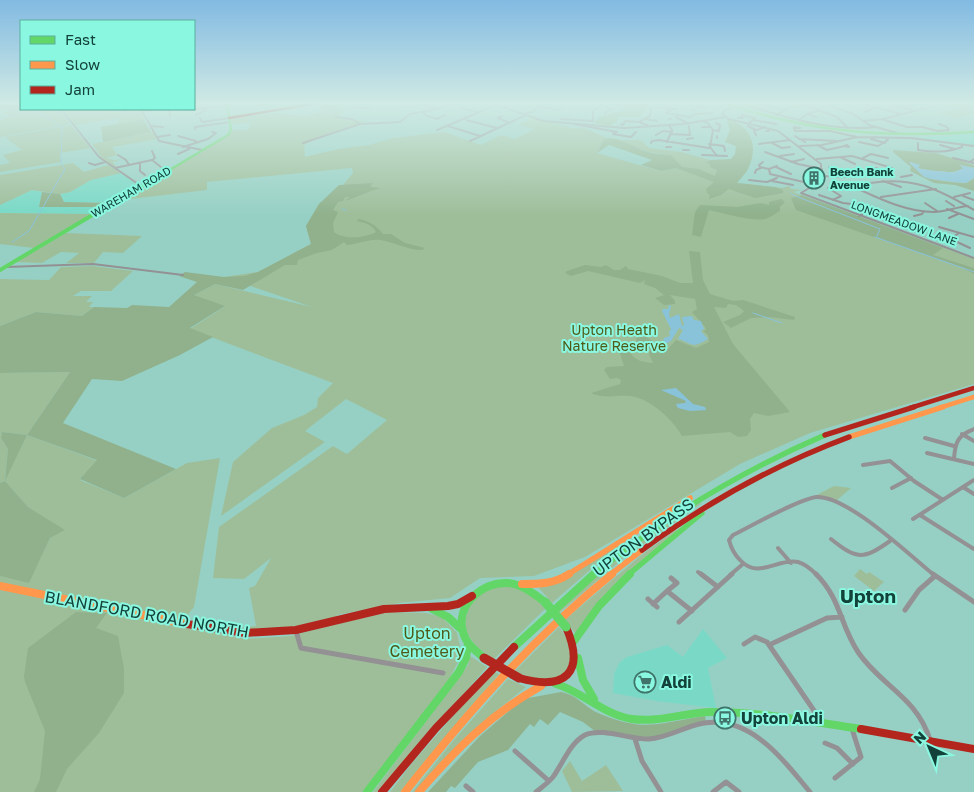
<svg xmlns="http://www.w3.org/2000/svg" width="974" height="792" font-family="'Golos Text',sans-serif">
<rect width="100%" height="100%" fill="#96d0c4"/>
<path fill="#7ad9c6" d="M 974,133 L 974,145 L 913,137 L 943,136 Z
M 121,173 L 139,186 L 109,203 L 64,202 L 60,194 L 70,192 L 91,180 Z
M 32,190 L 42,192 L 39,207 L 101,207 L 91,214 L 0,213 L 0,205 Z
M 703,629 L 727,658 L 708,668 L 716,708 L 656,701 L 613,693 L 614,674 L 620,662 L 627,657 L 667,645 L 683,657 Z"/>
<path fill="#9ebe9a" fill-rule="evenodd" d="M 0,104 L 21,104 L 21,109 L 59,109 L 70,124 L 0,137 L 0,120 L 11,117 L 2,112 L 8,110 L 0,109 Z
M 318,104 L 334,104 L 343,110 L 340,116 L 366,122 C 344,127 324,134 304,145 L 305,157 L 338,149 L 369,145 L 393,138 L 444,132 L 481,145 L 501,135 L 515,139 L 535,129 L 519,125 L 533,118 L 577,129 L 582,127 L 607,138 L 604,139 L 597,153 L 660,171 L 681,167 L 671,155 L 648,152 L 621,140 L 641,140 L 649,148 L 681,152 L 710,160 L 707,162 L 747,170 L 737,183 L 782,188 L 789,186 L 791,189 L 802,190 L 793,192 L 974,259 L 974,384 L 810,433 L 740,464 L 585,557 L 534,576 L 480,578 L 450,598 L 399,603 L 337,615 L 337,619 C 305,626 267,637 235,628 L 256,626 L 249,588 L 255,586 L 271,558 L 244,579 L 213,578 L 219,527 L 333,446 L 347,454 L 387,420 L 346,399 L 305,431 L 325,442 L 221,516 L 233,462 L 272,428 L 304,415 L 317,407 L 318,398 L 333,383 L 190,329 L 224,307 L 194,295 L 215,284 L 312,307 L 224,277 L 258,272 L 311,244 L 306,226 L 319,204 L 343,185 L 353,173 L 352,168 L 207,182 L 207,190 L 121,200 L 219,141 L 233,130 L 248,130 L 251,123 L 232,124 L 231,119 L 273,113 L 306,116 L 323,111 Z
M 960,106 L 974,110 L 974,114 L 956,118 L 939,112 L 961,108 Z
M 63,109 L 108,109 L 117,112 L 140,109 L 146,119 L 119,124 L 118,118 L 75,125 Z
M 71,125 L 90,148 L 60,153 L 61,162 L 0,172 L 0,165 L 10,163 L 3,155 L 22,150 L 5,137 Z
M 153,132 L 157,139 L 112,147 L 117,155 L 106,158 L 114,160 L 123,159 L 112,162 L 117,167 L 126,165 L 115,167 L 102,158 L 92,144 Z
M 73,163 L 84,172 L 108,165 L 121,173 L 91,180 L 70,192 L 60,194 L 32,190 L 0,205 L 0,175 Z
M 0,213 L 91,214 L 34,248 L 0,244 Z
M 66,233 L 142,236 L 123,253 L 103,252 L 94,263 L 66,263 L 79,253 L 61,252 L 42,263 L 16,262 Z
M 92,266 L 133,271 L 111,291 L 81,291 L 73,296 L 92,296 L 86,302 L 93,302 L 89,307 L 94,307 L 82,316 L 36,312 L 0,326 L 0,279 L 49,280 L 61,267 Z
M 70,372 L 27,435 L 98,461 L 80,480 L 124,498 L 187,463 L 220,458 L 194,607 L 189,613 L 187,627 L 245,639 L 291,636 L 382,612 L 426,613 L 442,617 L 457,633 L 462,655 L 449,679 L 364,792 L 0,792 L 0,576 L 29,582 L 50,538 L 64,530 L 28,507 L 5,481 L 0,483 L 0,373 ZM 2,432 L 27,435 L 5,480 L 8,449 L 1,438 Z
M 834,486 L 851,488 L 836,501 L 826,498 L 809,499 Z
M 702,503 L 625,557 L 559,613 L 556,609 L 629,547 L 692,505 Z
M 676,529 L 677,531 L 636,566 L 575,633 L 565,620 L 639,557 Z
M 632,538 L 605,557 L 552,603 L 539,588 Z
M 860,569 L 867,574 L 869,572 L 884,582 L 874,591 L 854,576 Z
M 503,584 L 532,593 L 545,609 L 494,659 C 476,649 457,630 469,609 C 471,604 473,598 477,595 C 484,590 495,588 503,584 Z
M 559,627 C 581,653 570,687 533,680 C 527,679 520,674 515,671 Z
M 470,656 L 487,667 L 378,792 L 373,792 L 468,665 Z
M 493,671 L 499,674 L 401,792 L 390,792 L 413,762 Z
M 508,679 L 526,687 L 497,710 L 416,792 L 412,792 L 453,741 Z
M 570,761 L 582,781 L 606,765 L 623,791 L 572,792 L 562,771 Z"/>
<path fill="#90b18c" d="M 617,104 L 650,104 L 644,109 L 645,110 L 639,117 L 618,117 L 617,122 L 612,124 L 612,126 L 594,123 L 599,117 C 607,116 610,112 619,112 L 625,106 L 613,106 Z
M 726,118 C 751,125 760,147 747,171 C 744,175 740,179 737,183 L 775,187 L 783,190 L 783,193 L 755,198 L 729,189 L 721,195 L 709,199 L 710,195 L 707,193 L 706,189 L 714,182 L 676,168 L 661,171 L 641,165 L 652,160 L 609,145 L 597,153 L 604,139 C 616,134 635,148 648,152 C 655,154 663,154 671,155 L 682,167 L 699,169 L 715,176 L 717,170 L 710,167 L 710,164 L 706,163 L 710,160 L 731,159 L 735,154 L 736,146 L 725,142 L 730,130 Z
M 143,119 L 151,132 L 103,142 L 101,127 Z
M 893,150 L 936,153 L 974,165 L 974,168 L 960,165 L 964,169 C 960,169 956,172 952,172 C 945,172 923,170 918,168 L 920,165 L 910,162 L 910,164 C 916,167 919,174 926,177 C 933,180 957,183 966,183 L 974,178 L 974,191 L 955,185 L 934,183 L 910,171 L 911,167 L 893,152 Z
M 373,183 L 370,187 L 381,188 C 369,191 357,197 345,201 L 350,197 L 345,197 L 343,201 L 338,202 L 333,210 L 338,212 L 333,223 L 334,232 C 343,240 366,238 376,232 C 372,224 365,223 357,221 L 358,219 C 369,221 376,225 383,234 L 391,234 L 405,243 L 425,248 L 422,250 C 407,250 394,242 380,240 C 368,239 360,244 347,245 L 344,242 L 332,250 L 317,253 L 298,260 L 297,265 L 285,265 L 243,290 L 215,284 L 194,295 L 225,306 L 190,328 L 213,337 L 180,355 L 122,381 L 92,379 L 63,423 L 176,469 L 124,498 L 80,479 L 97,460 L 27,435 L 5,481 L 28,507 L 65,530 L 50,538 L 29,583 L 0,576 L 0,483 L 5,481 L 8,449 L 1,438 L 2,432 L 27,435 L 70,372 L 0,373 L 0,326 L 36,312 L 82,316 L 94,307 L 127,308 L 132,305 L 169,307 L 197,282 L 179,276 L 185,272 L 224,277 L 245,276 L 258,272 L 311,244 L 306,226 L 319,204 L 339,185 Z
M 42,192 L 60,194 L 64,202 L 109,203 L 101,207 L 39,207 Z
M 802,195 L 943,248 L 933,255 L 974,268 L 974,274 L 963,268 L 796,210 L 791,198 Z
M 781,199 L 785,202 L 780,207 L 780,211 C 775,213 770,218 765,219 C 756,222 721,213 709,210 L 701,237 L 692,235 L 695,212 L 700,205 L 737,207 L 761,203 L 769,205 L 769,202 Z
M 689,251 L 700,252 L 703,280 L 710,294 L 733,301 L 743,300 L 795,317 L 794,320 L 769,317 L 751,318 L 731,328 L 723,322 L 740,315 L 744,311 L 736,305 L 728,304 L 726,308 L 714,307 L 733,344 L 790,412 L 768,416 L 754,413 L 750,419 L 751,430 L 747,436 L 738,437 L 730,432 L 682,436 C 673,420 650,398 630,396 C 616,395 605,399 591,393 L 620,384 L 621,380 L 617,378 L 610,379 L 604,370 L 607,367 L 624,366 L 617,345 L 623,342 L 627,343 C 630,358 638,362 653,363 L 649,354 L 650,349 L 642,347 L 637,343 L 636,338 L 645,336 L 663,349 L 668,349 L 676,340 L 696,348 L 709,342 L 708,335 L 703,331 L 706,330 L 705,327 L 692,312 L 697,309 L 695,299 L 670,295 L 675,301 L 675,304 L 664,305 L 655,298 L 664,295 L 655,288 L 644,284 L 645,280 L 640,283 L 588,271 L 571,276 L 565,273 L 567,271 L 585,265 L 601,267 L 606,265 L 614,270 L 620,270 L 626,266 L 628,269 L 662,276 L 680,283 L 693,283 Z
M 76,612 L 107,613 L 96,628 L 118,636 L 124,669 L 124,693 L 99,733 L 67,769 L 56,792 L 34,792 L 40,779 L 45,731 L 25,682 L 24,676 L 28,648 Z
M 561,692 C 579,696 583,706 598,713 C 644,733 659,723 705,716 L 706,722 L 651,739 L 596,732 L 583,722 L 560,712 L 548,725 L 540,719 L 534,727 L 530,724 L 508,750 L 478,762 L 455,788 L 451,786 L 446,792 L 428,792 L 480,736 L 523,699 Z"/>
<path fill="#89c3da" d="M 909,162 L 920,165 L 918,168 C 922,170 952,173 956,172 C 958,171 961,169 963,168 L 959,165 L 974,168 L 974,178 L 966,183 L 930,179 L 924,177 Z
M 669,305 L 671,306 L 669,314 L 670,318 L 679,314 L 682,326 L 684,325 L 682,317 L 692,316 L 694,320 L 701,321 L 704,329 L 701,331 L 708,339 C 691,349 694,344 678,339 L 683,330 L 679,328 L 671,341 L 665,344 L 663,342 L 664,338 L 670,336 L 669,332 L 671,329 L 662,311 L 663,309 L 668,309 Z
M 676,388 L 693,404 L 705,407 L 706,410 L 690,411 L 678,408 L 676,404 L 685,403 L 686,401 L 661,390 Z"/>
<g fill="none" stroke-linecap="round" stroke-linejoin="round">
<path stroke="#89c3da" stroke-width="1" d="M 790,192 L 793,195 L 880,229 L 877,236
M 342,209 L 346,210
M 875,237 L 974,272
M 12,242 L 29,231 L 65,169 L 61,163 L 62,127 L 33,109
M 753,313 L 782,323"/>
<path stroke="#939193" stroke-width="2" d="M 493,104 L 544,121 L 624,128 L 684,124 L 725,117
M 742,104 C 784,117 832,132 876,127
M 761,104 L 785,110
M 826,104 L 853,114 L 869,125 L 897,133
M 863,104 L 901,114
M 888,104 L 912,110
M 966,104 L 964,105 L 974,107
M 475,105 L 478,104
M 805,105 L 837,117 L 847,127
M 256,106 L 267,104
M 600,106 L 616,109
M 361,107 L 370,109
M 405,107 L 422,105 L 436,108
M 505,107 L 514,104
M 539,107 L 560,110
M 656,107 L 672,109 L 666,113 L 690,117 L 696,114 L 712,113
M 697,107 L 705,107 L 701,104
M 734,107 L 725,110 L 722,114 L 729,119 L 778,131 L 821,164 L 821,181 L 801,193
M 899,107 L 913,104
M 352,108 L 361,107 L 357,104
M 460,108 L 477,112
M 61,109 L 99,157 L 141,186
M 121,109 L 126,111
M 141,109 L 159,141 L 202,150
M 169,109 L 170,116
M 672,109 L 677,109
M 188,110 L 227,105
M 692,110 L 695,110
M 142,111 L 159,109
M 423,112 L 427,116 L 438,119
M 865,112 L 876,107
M 605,113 L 611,109
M 524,114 L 532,112 L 543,104
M 807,114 L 816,117
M 196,115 L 206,110 L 205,108
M 676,115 L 676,117 L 687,123
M 777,115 L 790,107 L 815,104
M 502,116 L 498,118 L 510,123
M 336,117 L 352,119 L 360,124 L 400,122 L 410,114 L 438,109 L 451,104
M 200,118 L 202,122 L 229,118
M 738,118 L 743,118
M 741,118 L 742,115 L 755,118 L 749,123
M 437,119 L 446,115
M 561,119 L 593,121
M 646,119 L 657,121
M 669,119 L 671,119
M 800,119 L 809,113 L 819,111
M 466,120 L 497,128
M 593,120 L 593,111 L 602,104
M 753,120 L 776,124
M 884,120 L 907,127 L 924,127
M 703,121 L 708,123 L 713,130 L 710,147 L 717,156
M 863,121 L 883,119 L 942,104
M 639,122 L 650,116 L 651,108
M 574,124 L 617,132
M 621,124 L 623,125 L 625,121 L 639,122 L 647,125
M 151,126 L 163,127
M 448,126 L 480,136
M 748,126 L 756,130
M 702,127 L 710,127
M 794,127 L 800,128 L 794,128 Z
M 922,127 L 938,131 L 949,130 L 947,127 L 939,124
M 794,128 L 795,131 L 830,131 L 857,137
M 195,129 L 195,127 L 230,122
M 437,130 L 496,105
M 713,130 L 719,131 L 720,125 L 716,123
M 766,131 L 769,131
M 617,132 L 613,134 L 631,137 L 636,132
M 671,134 L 690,135 L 689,126
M 656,135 L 663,131 L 672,132
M 756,135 L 754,131 L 765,127
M 178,136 L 196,141
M 717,136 L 717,138
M 795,136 L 805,142
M 157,137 L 170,135
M 687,139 L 693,138
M 799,139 L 836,141
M 871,139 L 885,143
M 470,141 L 526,115
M 667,142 L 672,130 L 669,125
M 859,142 L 878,146 L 888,140 L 885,138
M 303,143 L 360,124
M 651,143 L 652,141 L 659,140 L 709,148
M 772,143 L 782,148 L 790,147
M 918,143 L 918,150 C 933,152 947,153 962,147 L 962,144
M 709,144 L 724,146 L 725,151
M 759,144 L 790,140
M 817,145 L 827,150 L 845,146
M 847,145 L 849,147 L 844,146 Z
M 940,145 L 955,149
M 800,146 L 822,145 L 857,137 L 911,138 L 974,146
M 183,147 L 208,139 L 216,133 L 212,132
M 666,147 L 671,147
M 683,150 L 689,150
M 765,152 L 798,164 L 822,169
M 178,154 L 189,149
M 118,155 L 126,160 L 129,165
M 702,155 L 727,156
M 780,156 L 794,154
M 840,157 L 855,164
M 863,158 L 871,154 L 888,158
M 953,158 L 974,163
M 817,159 L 852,156 L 892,168
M 152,160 L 161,167
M 763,162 L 759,165 L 760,167 L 769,169
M 791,162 L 804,159
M 970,162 L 974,159
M 89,163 L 95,165 L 105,162
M 140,163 L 140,171 L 145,175
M 777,166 L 769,169 L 770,174 L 816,185
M 776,167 L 791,174
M 829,167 L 852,174
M 115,168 L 152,160 L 155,158 L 152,151
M 755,173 L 756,170 L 761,168
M 822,176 L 843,177 L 877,168
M 901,177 L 912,175
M 749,180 L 767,182 L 777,178
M 772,181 L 793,185
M 883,181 L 901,187
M 870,183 C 913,176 938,189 974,210
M 828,188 L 841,196 L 833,200
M 856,188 C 880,199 907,212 934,212 C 945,212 956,207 968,206
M 801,193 L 974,258
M 819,195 L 843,203 L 869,206 L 921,232
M 963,196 L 974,200
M 881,197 L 936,189
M 954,197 L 970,193
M 946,201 L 954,206
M 925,203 L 937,211
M 947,209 L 974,219
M 859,216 L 874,208
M 914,216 L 922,214 L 924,211
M 949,218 L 958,214
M 939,227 L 974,237
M 959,233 L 953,237 L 955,241 L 970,248
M 6,267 L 93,264 L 183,275"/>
<path stroke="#939193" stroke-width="4" d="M 962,434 L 974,441
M 925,438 L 954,446
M 927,453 L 974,464
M 954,459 C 955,442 958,435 974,429
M 863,465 L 890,461 L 914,481 L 943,500
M 963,487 L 974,494
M 892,488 L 911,478
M 920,515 L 974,549
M 913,519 L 974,480
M 831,539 C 857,560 863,560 890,541
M 778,548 L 791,563
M 698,572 L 702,575
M 730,575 L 743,564
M 817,575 C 812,570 806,564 798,562 C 777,558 758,580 740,560 C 734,554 731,548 729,540 L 733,535 C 751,526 801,498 817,497 C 848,496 909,555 934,575"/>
<path stroke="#939193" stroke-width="5" d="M 701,574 L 718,587
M 816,574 C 841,599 840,625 858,652 C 881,686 917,697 930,740
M 933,574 L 974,602
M 667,591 L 677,583 L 671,578
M 648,599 L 657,607
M 653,604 L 667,591 L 692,611
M 905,610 L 919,590 L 935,576
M 679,622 L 732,574
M 296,631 L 301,648 L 443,673
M 744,644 L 755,637 L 767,642 L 815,712 L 818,721
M 769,645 L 827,618 L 842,617
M 635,739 L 642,761 L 661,792
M 825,743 L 837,748 L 853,764
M 515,751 L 549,781
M 835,778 L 861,757 L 852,729
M 466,786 L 473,792
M 536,792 C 542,787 548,783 553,777 C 563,763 570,743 585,735 C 602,727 631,740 649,739 C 668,738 685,726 704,723 C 752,716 783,760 810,792
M 713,792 L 726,782 L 739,792"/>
<path stroke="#63d668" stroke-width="2.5" d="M 726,104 C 812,132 885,138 974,132
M 151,181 L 228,135 L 231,130 L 227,104"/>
<path stroke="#63d668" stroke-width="4" d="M 0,270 L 153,179"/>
<path stroke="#63d668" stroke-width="5.5" d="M 593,575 C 665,517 739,472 825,435
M 628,575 L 702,513"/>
<path stroke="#63d668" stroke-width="8" d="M 432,609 L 448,617 L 461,629
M 574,641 L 599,606 L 630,574
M 514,647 L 594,574
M 484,658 C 475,650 466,644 463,632 C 455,605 483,581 508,583 C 522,584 534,594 545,602
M 578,658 L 583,680 L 594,699
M 556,684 C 583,692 604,715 632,719 C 659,723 686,712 712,712 C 762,712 812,722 861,729
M 367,792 L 459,672 L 466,658 L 468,643"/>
<path stroke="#ff974d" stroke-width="4.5" d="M 939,408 L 974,397"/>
<path stroke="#ff974d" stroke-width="5.5" d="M 849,437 L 943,407
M 567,575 L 690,498
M 610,575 L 642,550"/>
<path stroke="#ff974d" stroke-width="8" d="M 522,584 C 539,584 554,584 569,574
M 0,586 L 187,624
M 405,792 C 468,712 533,638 612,574
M 419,792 C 455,750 492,713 541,686"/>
<path stroke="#b3261e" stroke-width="2.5" d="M 229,118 L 313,104"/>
<path stroke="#b3261e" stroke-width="4.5" d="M 910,408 L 974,388"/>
<path stroke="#b3261e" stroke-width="5.5" d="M 825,435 L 914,407
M 642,550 C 706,503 774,465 849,437"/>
<path stroke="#b3261e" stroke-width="8" d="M 187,624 L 245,633 L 296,630 L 384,609 L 448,606 L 458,604 L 472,596
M 519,678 C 565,691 586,673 566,627
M 861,729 L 974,749
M 382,792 L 436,728 L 514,647"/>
<path stroke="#63d668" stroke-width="9" d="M 545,602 L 566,627"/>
<path stroke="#b3261e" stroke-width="9" d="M 484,658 L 519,678"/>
</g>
<linearGradient id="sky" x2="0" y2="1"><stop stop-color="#82bae2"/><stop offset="0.48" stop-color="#d0eae4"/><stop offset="1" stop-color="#d0eae4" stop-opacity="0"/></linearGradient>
<rect width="974" height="215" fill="url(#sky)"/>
<defs>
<g id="building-ring" transform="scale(1.125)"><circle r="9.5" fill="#8af7e0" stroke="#40746a" stroke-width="1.5"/><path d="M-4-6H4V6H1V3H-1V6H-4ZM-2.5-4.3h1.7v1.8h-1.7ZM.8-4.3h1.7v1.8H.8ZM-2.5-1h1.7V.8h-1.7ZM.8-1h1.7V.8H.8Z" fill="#40746a"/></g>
<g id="supermarket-ring" transform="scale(1.125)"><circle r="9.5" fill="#8af7e0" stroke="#40746a" stroke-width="1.5"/><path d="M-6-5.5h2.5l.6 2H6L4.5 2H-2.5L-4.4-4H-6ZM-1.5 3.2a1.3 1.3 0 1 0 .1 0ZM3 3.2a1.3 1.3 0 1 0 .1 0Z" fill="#40746a"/></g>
<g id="bus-ring" transform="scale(1.125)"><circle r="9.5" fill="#8af7e0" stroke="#40746a" stroke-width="1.5"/><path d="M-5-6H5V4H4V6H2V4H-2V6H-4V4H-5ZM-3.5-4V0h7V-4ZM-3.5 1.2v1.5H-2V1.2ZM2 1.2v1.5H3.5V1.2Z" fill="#40746a"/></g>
</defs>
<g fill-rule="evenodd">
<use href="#building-ring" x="814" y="178"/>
<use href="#supermarket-ring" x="645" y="682"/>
<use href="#bus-ring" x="725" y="718"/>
</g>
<g text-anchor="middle" stroke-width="4" stroke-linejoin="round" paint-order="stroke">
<g font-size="11" font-weight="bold" fill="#124239" stroke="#8af7e0" text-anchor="start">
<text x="830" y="176">Beech Bank<tspan x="830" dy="13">Avenue</tspan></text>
</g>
<g font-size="11" fill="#124239" stroke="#8af7e0">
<text transform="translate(131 192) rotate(-30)" y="4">WAREHAM ROAD</text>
<text transform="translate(904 223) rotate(20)" y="4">LONGMEADOW LANE</text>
</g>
<g font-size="14" fill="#4f5a18" stroke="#8af7e0">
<text x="614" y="335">Upton Heath<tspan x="614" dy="16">Nature Reserve</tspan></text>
</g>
<g font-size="16" fill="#124239" stroke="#8af7e0">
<text transform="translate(643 537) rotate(-36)" y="6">UPTON BYPASS</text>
<text transform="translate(147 614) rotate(10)" y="6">BLANDFORD ROAD NORTH</text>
</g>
<g font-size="16" fill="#4f5a18" stroke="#8af7e0">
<text x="427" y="639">Upton<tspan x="427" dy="18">Cemetery</tspan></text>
</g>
<g font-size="16" font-weight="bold" fill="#124239" stroke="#8af7e0" text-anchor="start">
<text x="661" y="688">Aldi</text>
<text x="741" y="724">Upton Aldi</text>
</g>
<g font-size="19" font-weight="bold" fill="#124239" stroke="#8af7e0">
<text x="868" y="603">Upton</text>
</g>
</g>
<rect x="20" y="20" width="175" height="90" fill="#8af7e0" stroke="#5aaf9d"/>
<rect x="30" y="36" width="25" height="8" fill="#63d668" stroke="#5aaf9d"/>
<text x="65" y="45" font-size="15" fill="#124239">Fast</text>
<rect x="30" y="61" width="25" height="8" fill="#ff974d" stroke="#5aaf9d"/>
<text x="65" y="70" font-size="15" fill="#124239">Slow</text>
<rect x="30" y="86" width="25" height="8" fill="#b3261e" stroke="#5aaf9d"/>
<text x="65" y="95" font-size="15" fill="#124239">Jam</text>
<g transform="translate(929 747) rotate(316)" stroke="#8af7e0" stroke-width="4" paint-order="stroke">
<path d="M0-4L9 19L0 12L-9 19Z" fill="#124239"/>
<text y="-8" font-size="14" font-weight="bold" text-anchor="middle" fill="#124239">N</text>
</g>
</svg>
